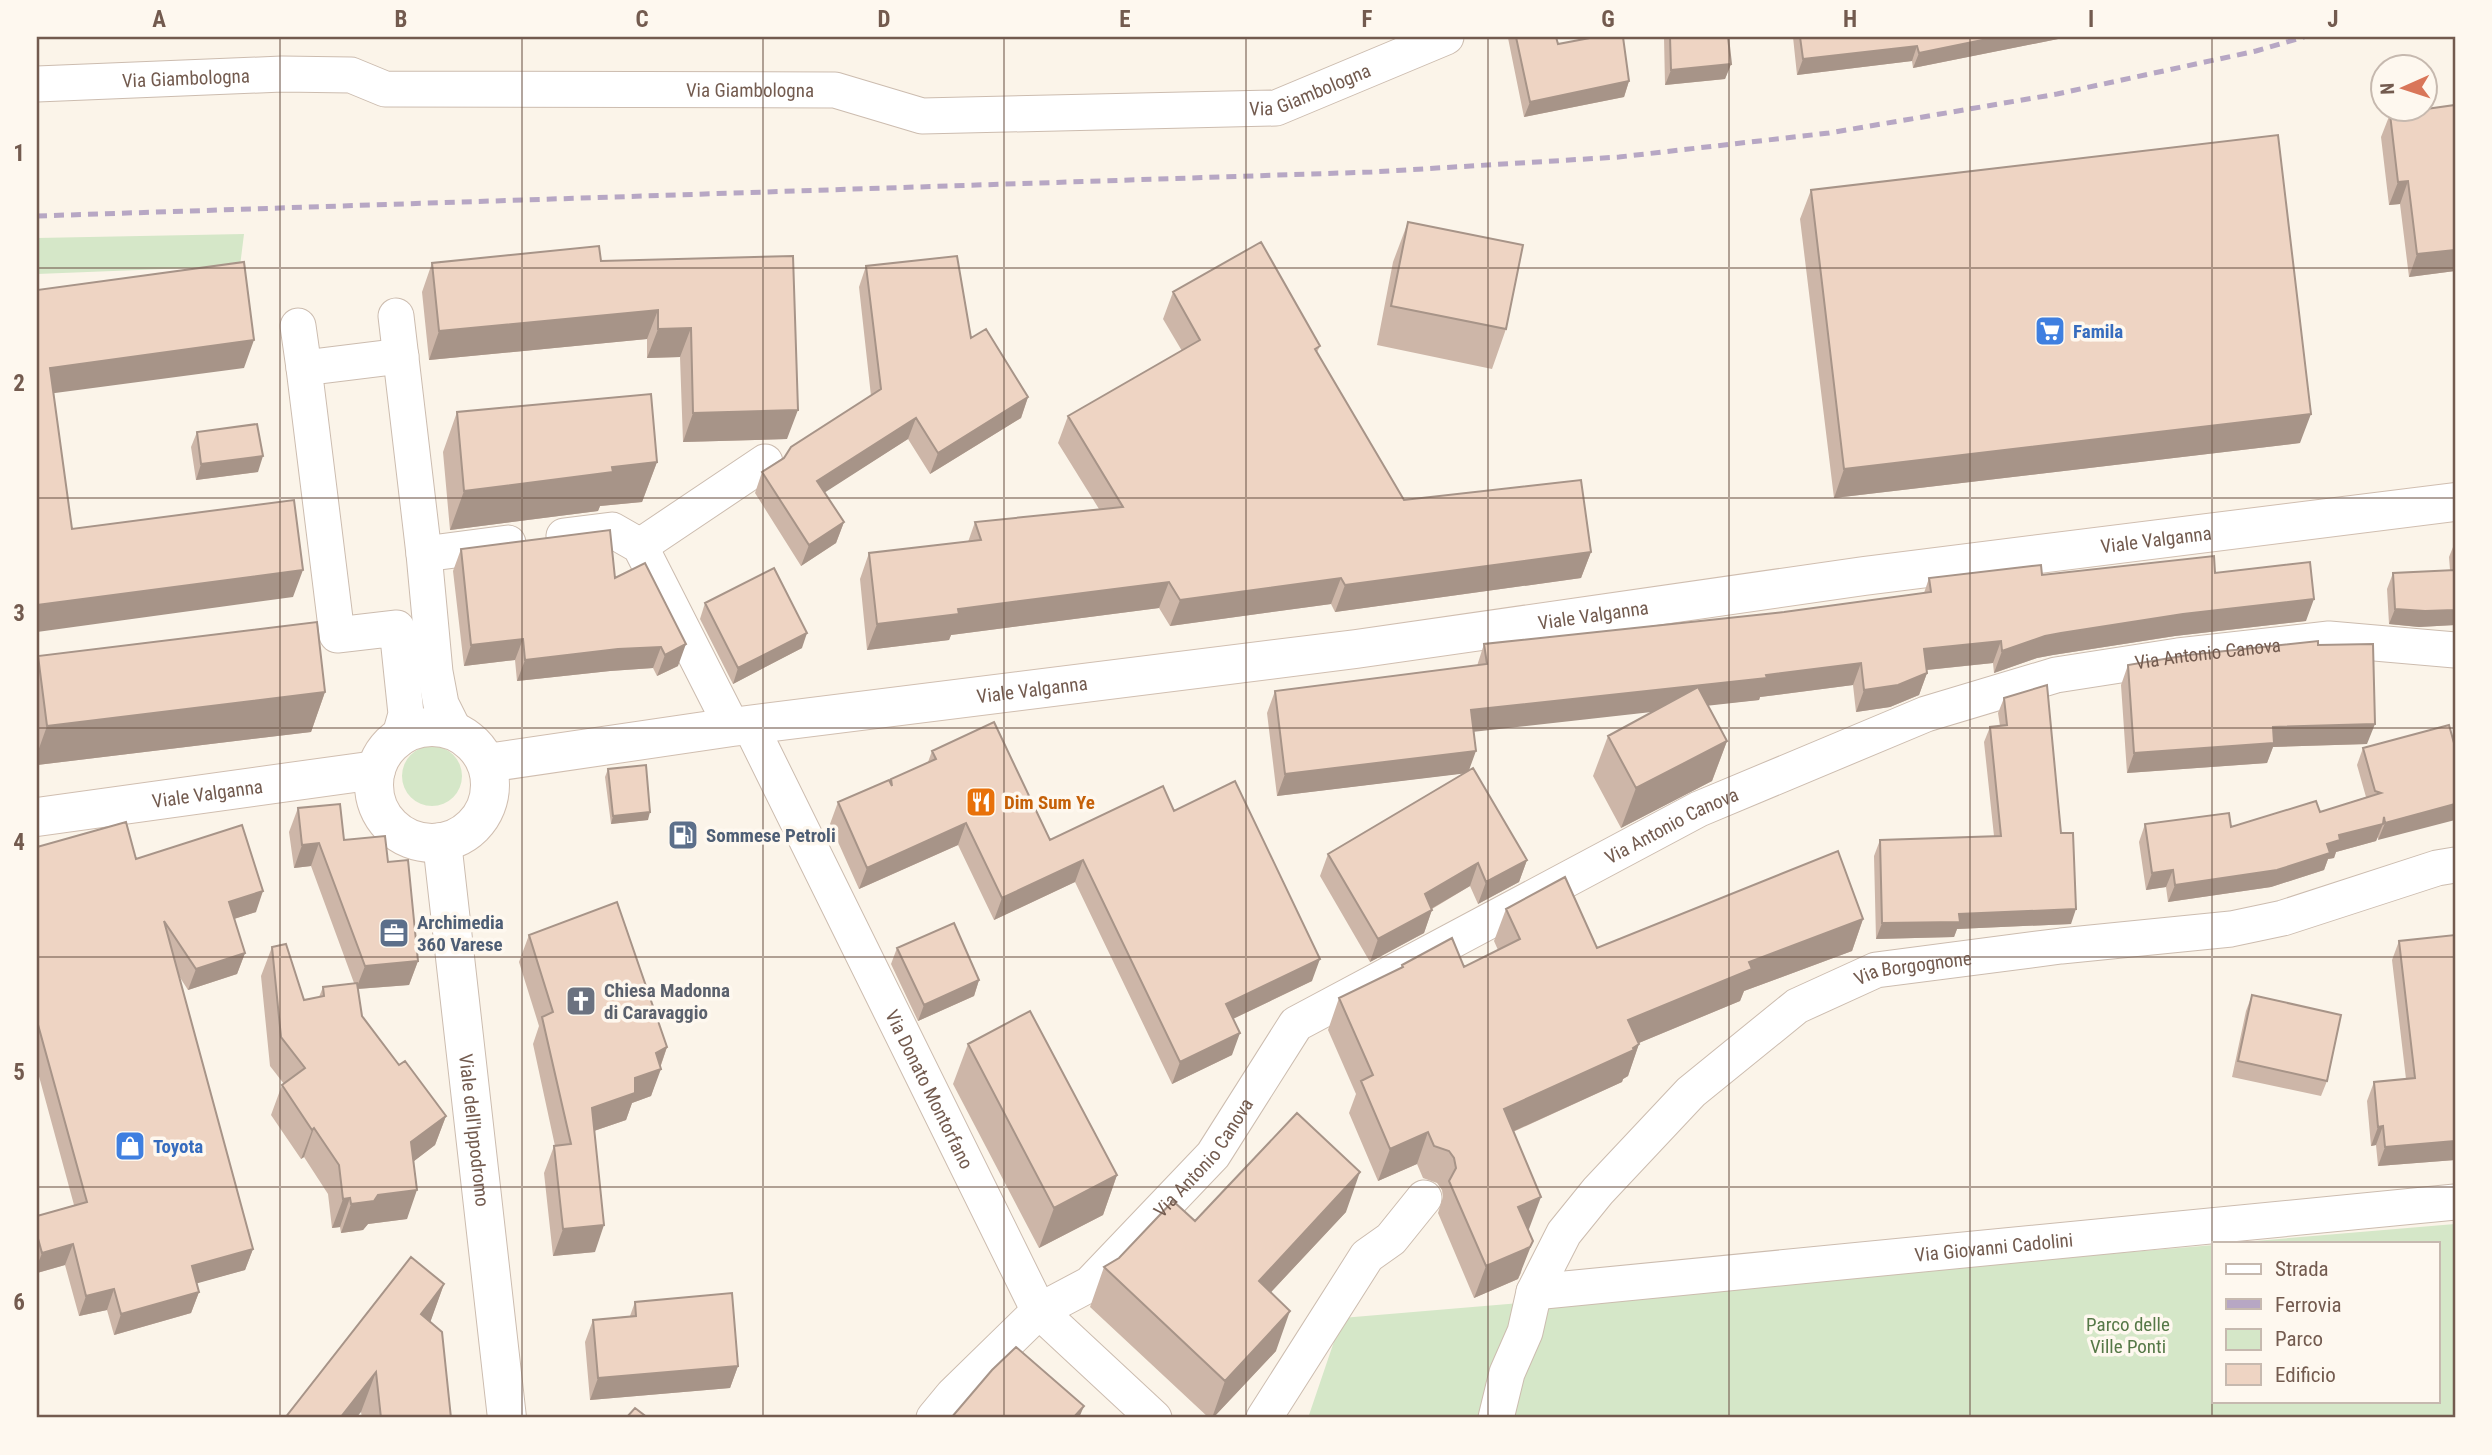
<svg xmlns="http://www.w3.org/2000/svg" width="2492" height="1455" font-family="'Roboto Condensed',sans-serif">
<rect width="100%" height="100%" fill="#fbf4e9"/>
<path fill="#d5e7c8" d="M 244,234 L 240,266 L 37,274 L 37,238 Z
M402 776a30 30 0 1 1 60 0a30 30 0 1 1-60 0Z
M 2455,1224 L 2455,1418 L 1308,1418 L 1342,1318 L 2214,1245 L 2214,1401 L 2438,1401 L 2438,1243 L 2231,1243 Z"/>
<g fill="none" stroke-linecap="round" stroke-linejoin="round">
<g stroke="#ccbcaf" stroke-width="37">
<g id="minor">
<path id="s1" d="M 37,84 L 282,74 L 351,75 L 385,89 L 835,90 L 922,116 L 1276,108 L 1446,37"/>
<path d="M 396,316 L 424,554 L 435,672 L 441,704 L 455,732"/>
<path d="M 298,326 L 304,368"/>
<path d="M 564,536 L 612,530 L 640,546 L 732,727"/>
<path d="M 640,546 L 765,462"/>
<path d="M 424,554 L 508,543"/>
<path id="s2" d="M 750,725 L 1039,1311 L 1154,1418"/>
<path d="M 399,739 L 406,714 L 397,628 L 337,635 L 304,368 L 401,356"/>
<path id="s3" d="M 1534,1292 L 2455,1202"/>
<path id="s4" d="M 934,1418 L 953,1395 L 1039,1311 L 1090,1284 L 1213,1155 L 1296,1024 L 1699,809 L 1926,714 L 2056,675 L 2178,656 L 2329,639 L 2455,650"/>
<path d="M 1264,1418 L 1367,1256 L 1391,1239 L 1424,1198"/>
<path id="s5" d="M 1496,1418 L 1507,1373 L 1525,1332 L 1534,1292 L 1564,1233 L 1598,1191 L 1691,1092 L 1797,1006 L 1876,970 L 2061,946 L 2231,929 L 2283,918 L 2437,868 L 2455,865"/>
</g>
</g>
<g stroke="#ccbcaf" stroke-width="40">
<g id="tertiary">
<path id="s6" d="M 442,842 L 507,1418"/>
</g>
</g>
<g stroke="#d0beb0" stroke-width="40">
<g id="secondary">
<circle cx="432" cy="785" r="58"/>
<path id="s7" d="M 487,763 L 732,727 L 1356,649 L 1864,576 L 2455,502"/>
<path id="s8" d="M 37,817 L 376,770"/>
</g>
</g>
<use href="#minor" stroke="#fff" stroke-width="35"/>
<use href="#tertiary" stroke="#fff" stroke-width="38"/>
<use href="#secondary" stroke="#fff" stroke-width="38"/>
<path stroke="#b7a7c4" stroke-width="5" stroke-dasharray="10 7" stroke-linecap="butt" d="M 37,216 L 1372,172 L 1619,157 L 1829,133 L 2057,94 L 2256,51 L 2304,37"/>
</g>
<path fill="#cdb6a8" d="M 1508,37 L 1556,37 L 1558,44 L 1629,81 L 1624,97 L 1524,117 L 1508,38 Z
M 1664,37 L 1728,37 L 1731,64 L 1725,79 L 1665,85 Z
M 1793,37 L 2068,37 L 1913,68 L 1912,61 L 1797,75 Z
M 2390,114 L 2455,271 L 2409,277 L 2400,204 L 2389,205 L 2381,137 Z
M 1811,190 L 2300,443 L 1834,498 L 1800,219 Z
M 1408,222 L 1506,329 L 1492,369 L 1377,345 L 1393,262 Z
M 793,256 L 787,439 L 683,442 L 680,357 L 647,358 L 647,339 L 429,360 L 422,292 L 432,263 L 601,261 Z
M 866,266 L 971,338 L 1028,397 L 1021,418 L 930,474 L 908,439 L 824,492 L 844,522 L 836,543 L 801,566 L 755,493 L 762,472 L 871,396 L 859,287 Z
M 1173,292 L 1320,346 L 1317,352 L 1404,500 L 1591,552 L 1581,578 L 1335,612 L 1331,604 L 1170,626 L 1159,608 L 951,635 L 949,640 L 867,650 L 860,579 L 869,553 L 968,542 L 975,522 L 1099,509 L 1058,443 L 1068,416 L 1182,351 L 1163,319 Z
M 457,412 L 657,462 L 642,502 L 600,506 L 598,511 L 450,530 L 443,452 Z
M 197,432 L 258,472 L 196,480 L 191,447 Z
M 2455,542 L 2455,625 L 2419,627 L 2389,624 L 2387,589 L 2393,573 L 2450,570 L 2449,557 Z
M 461,549 L 615,578 L 678,666 L 657,676 L 653,668 L 610,671 L 517,681 L 515,660 L 464,666 L 453,571 Z
M 2215,573 L 2306,621 L 2175,636 L 2053,655 L 2037,658 L 1994,673 L 1993,663 L 1927,670 L 1927,673 L 1919,695 L 1890,707 L 1856,712 L 1853,685 L 1760,697 L 1759,700 L 1708,705 L 1727,741 L 1712,781 L 1621,828 L 1593,776 L 1608,736 L 1654,711 L 1474,731 L 1469,771 L 1527,860 L 1519,882 L 1478,904 L 1470,886 L 1432,909 L 1424,933 L 1370,962 L 1320,876 L 1328,854 L 1465,773 L 1277,796 L 1267,713 L 1275,691 L 1477,666 L 1484,644 L 1784,612 L 1924,593 L 1929,578 L 2042,575 Z
M 705,603 L 802,648 L 733,684 L 700,619 Z
M 2318,645 L 2367,744 L 2273,747 L 2267,763 L 2127,773 L 2121,685 L 2128,665 Z
M 38,656 L 325,692 L 311,732 L 37,765 L 37,661 Z
M 2004,698 L 2071,924 L 1957,929 L 1954,937 L 1876,939 L 1874,856 L 1880,840 L 1994,836 L 1984,742 L 1990,727 L 2000,726 L 1998,713 Z
M 2449,725 L 2378,840 L 2378,837 L 2376,841 L 2336,852 L 2334,858 L 2328,859 L 2324,870 L 2271,887 L 2168,902 L 2166,887 L 2146,890 L 2139,842 L 2145,824 L 2231,827 L 2320,812 L 2366,797 L 2357,765 L 2363,748 Z
M 932,751 L 1050,840 L 1174,811 L 1312,981 L 1233,1019 L 1232,1055 L 1172,1084 L 1075,882 L 994,920 L 958,845 L 859,889 L 830,824 L 838,802 L 890,782 L 891,779 L 928,762 Z
M 608,769 L 648,820 L 611,824 L 605,777 Z
M 298,808 L 344,840 L 388,862 L 418,961 L 409,985 L 358,989 L 362,1016 L 399,1065 L 446,1116 L 435,1145 L 414,1161 L 407,1219 L 368,1224 L 363,1230 L 341,1233 L 340,1227 L 332,1228 L 328,1194 L 304,1157 L 301,1159 L 271,1115 L 282,1085 L 284,1084 L 270,1066 L 261,976 L 272,947 L 304,1000 L 319,997 L 323,987 L 354,983 L 311,866 L 294,868 L 289,832 Z
M 37,847 L 256,912 L 234,919 L 245,953 L 237,974 L 188,990 L 179,976 L 253,1249 L 245,1270 L 196,1283 L 199,1292 L 191,1313 L 114,1335 L 107,1310 L 79,1316 L 65,1265 L 37,1273 L 37,1216 L 74,1205 L 37,1069 Z
M 1506,909 L 1597,948 L 1863,919 L 1852,951 L 1744,991 L 1740,1001 L 1639,1043 L 1628,1076 L 1623,1079 L 1622,1082 L 1513,1132 L 1529,1229 L 1528,1229 L 1521,1273 L 1518,1279 L 1474,1298 L 1438,1213 L 1443,1197 L 1442,1190 L 1437,1183 L 1423,1178 L 1417,1164 L 1378,1181 L 1349,1113 L 1356,1094 L 1328,1030 L 1339,998 L 1401,968 L 1402,965 L 1464,967 L 1498,950 L 1494,941 Z
M 529,935 L 667,1047 L 651,1096 L 632,1103 L 626,1120 L 594,1131 L 595,1252 L 553,1256 L 544,1173 L 554,1146 L 555,1146 L 533,1044 L 539,1026 L 519,962 Z
M 2399,941 L 2455,1160 L 2378,1166 L 2376,1145 L 2371,1146 L 2367,1101 L 2374,1082 L 2406,1079 L 2392,960 Z
M 897,948 L 979,980 L 974,996 L 918,1021 L 891,964 Z
M 2252,995 L 2327,1081 L 2321,1096 L 2232,1077 L 2246,1011 Z
M 968,1044 L 1117,1175 L 1103,1215 L 1039,1248 L 953,1084 Z
M 1346,1212 L 1270,1293 L 1276,1351 L 1213,1418 L 1209,1418 L 1090,1307 L 1104,1267 L 1195,1221 Z
M 444,1284 L 430,1322 L 451,1418 L 362,1418 L 361,1412 L 285,1418 Z
M 635,1302 L 738,1366 L 730,1388 L 590,1400 L 585,1342 L 593,1320 L 630,1316 Z"/>
<path fill="#a79488" d="M 1997,37 L 2068,37 L 1913,68 L 1919,53 Z
M 1917,46 L 1912,61 L 1797,75 L 1803,59 Z
M 1731,64 L 1725,79 L 1665,85 L 1671,70 Z
M 1629,81 L 1624,97 L 1524,117 L 1530,102 Z
M 2408,181 L 2400,204 L 2389,205 L 2398,182 Z
M 2455,250 L 2455,271 L 2409,277 L 2417,254 Z
M 658,310 L 647,339 L 429,360 L 439,331 Z
M 691,328 L 680,357 L 647,358 L 658,329 Z
M 254,340 L 244,368 L 40,395 L 50,368 Z
M 1028,397 L 1021,418 L 930,474 L 938,453 Z
M 798,410 L 787,439 L 683,442 L 693,413 Z
M 2311,414 L 2300,443 L 1834,498 L 1844,469 Z
M 916,418 L 908,439 L 810,502 L 817,481 Z
M 263,456 L 258,472 L 196,480 L 201,464 Z
M 657,462 L 642,502 L 600,506 L 598,511 L 450,530 L 464,491 L 612,467 Z
M 844,522 L 836,543 L 801,566 L 809,545 Z
M 1591,552 L 1581,578 L 1335,612 L 1345,585 Z
M 303,570 L 293,597 L 37,632 L 37,605 Z
M 1341,578 L 1331,604 L 1170,626 L 1180,600 Z
M 1169,582 L 1159,608 L 951,635 L 949,640 L 867,650 L 877,624 L 958,609 Z
M 2314,599 L 2306,621 L 2175,636 L 2053,655 L 2037,658 L 1994,673 L 2002,651 L 2045,636 L 2183,614 Z
M 2395,609 L 2455,610 L 2455,625 L 2419,627 L 2389,624 Z
M 807,633 L 802,648 L 733,684 L 738,668 Z
M 523,639 L 515,660 L 464,666 L 471,645 Z
M 2001,641 L 1993,663 L 1916,671 L 1924,649 Z
M 686,644 L 678,666 L 657,676 L 665,655 Z
M 661,647 L 653,668 L 610,671 L 517,681 L 525,660 L 618,649 Z
M 1861,663 L 1853,685 L 1760,697 L 1759,700 L 1463,733 L 1471,710 Z
M 1927,673 L 1919,695 L 1890,707 L 1856,712 L 1864,690 Z
M 325,692 L 311,732 L 37,765 L 37,754 L 47,726 Z
M 2375,724 L 2367,744 L 2273,747 L 2267,763 L 2127,773 L 2134,753 L 2273,727 Z
M 1727,741 L 1712,781 L 1621,828 L 1636,788 Z
M 1476,751 L 1468,773 L 1277,796 L 1285,774 Z
M 2455,804 L 2455,820 L 2378,840 L 2385,823 Z
M 650,812 L 648,820 L 611,824 L 613,816 Z
M 966,823 L 958,845 L 859,889 L 867,868 Z
M 2383,824 L 2376,841 L 2336,852 L 2334,858 L 2328,859 L 2324,870 L 2271,887 L 2168,902 L 2175,885 L 2327,844 L 2339,835 Z
M 319,843 L 311,866 L 294,868 L 302,845 Z
M 1083,860 L 1075,882 L 994,920 L 1002,898 Z
M 1527,860 L 1519,882 L 1478,904 L 1486,882 Z
M 1478,863 L 1470,886 L 1417,917 L 1425,894 Z
M 2173,870 L 2166,887 L 2146,890 L 2152,873 Z
M 263,891 L 256,912 L 221,923 L 229,902 Z
M 2076,909 L 2071,924 L 1957,929 L 1954,937 L 1876,939 L 1882,923 L 1959,914 Z
M 1432,910 L 1424,933 L 1370,962 L 1378,939 Z
M 1863,919 L 1852,951 L 1744,991 L 1740,1001 L 1617,1052 L 1628,1020 L 1749,962 Z
M 245,953 L 237,974 L 188,990 L 196,969 Z
M 1320,959 L 1312,981 L 1218,1026 L 1226,1004 Z
M 418,961 L 409,985 L 356,989 L 365,966 Z
M 979,980 L 974,996 L 918,1021 L 924,1005 Z
M 1240,1033 L 1232,1055 L 1172,1084 L 1180,1062 Z
M 1639,1044 L 1628,1076 L 1623,1079 L 1622,1082 L 1492,1141 L 1504,1109 Z
M 667,1047 L 659,1070 L 661,1069 L 651,1096 L 632,1103 L 626,1120 L 582,1135 L 592,1108 L 656,1053 Z
M 446,1116 L 435,1145 L 401,1171 L 411,1142 Z
M 2383,1126 L 2376,1145 L 2371,1146 L 2378,1127 Z
M 314,1128 L 304,1157 L 301,1159 L 312,1130 Z
M 1428,1132 L 1417,1164 L 1378,1181 L 1390,1149 Z
M 2455,1141 L 2455,1160 L 2378,1166 L 2385,1147 Z
M 1360,1172 L 1346,1212 L 1244,1321 L 1259,1281 Z
M 1117,1175 L 1103,1215 L 1039,1248 L 1054,1208 Z
M 417,1190 L 407,1219 L 368,1224 L 363,1230 L 341,1233 L 351,1204 L 378,1195 Z
M 1541,1197 L 1529,1229 L 1506,1239 L 1518,1207 Z
M 350,1198 L 340,1227 L 332,1228 L 343,1199 Z
M 604,1225 L 595,1252 L 553,1256 L 563,1229 Z
M 1533,1241 L 1518,1279 L 1474,1298 L 1486,1266 Z
M 73,1244 L 65,1265 L 37,1273 L 37,1266 L 42,1253 Z
M 253,1249 L 245,1270 L 184,1287 L 192,1266 Z
M 444,1284 L 430,1323 L 421,1314 Z
M 114,1289 L 107,1310 L 79,1316 L 86,1296 Z
M 199,1292 L 191,1313 L 114,1335 L 121,1314 Z
M 1290,1311 L 1276,1351 L 1213,1418 L 1212,1418 L 1225,1381 Z
M 738,1366 L 730,1388 L 590,1400 L 598,1378 Z
M 376,1372 L 361,1412 L 356,1418 L 340,1418 Z
M 1084,1406 L 1079,1418 L 1073,1418 Z"/>
<path fill="#eed4c3" stroke="#a79488" stroke-width="2" d="M 1516,37 L 1556,37 L 1558,44 L 1595,37 L 1623,37 L 1629,81 L 1530,102 Z
M 1670,37 L 1728,37 L 1731,64 L 1671,70 Z
M 1800,37 L 1997,37 L 1919,53 L 1917,46 L 1803,59 Z
M 2455,105 L 2455,250 L 2417,254 L 2408,181 L 2398,182 L 2390,114 Z
M 2278,135 L 2311,414 L 1844,469 L 1811,190 Z
M 1408,222 L 1523,245 L 1506,329 L 1391,306 Z
M 1261,242 L 1320,346 L 1315,349 L 1404,500 L 1581,480 L 1591,552 L 1345,585 L 1341,578 L 1180,600 L 1169,582 L 958,609 L 959,614 L 877,624 L 869,553 L 981,540 L 975,522 L 1123,507 L 1068,416 L 1200,340 L 1173,292 Z
M 599,246 L 601,261 L 793,256 L 798,410 L 693,413 L 691,328 L 658,329 L 658,310 L 439,331 L 432,263 Z
M 957,256 L 971,338 L 986,329 L 1028,397 L 938,453 L 916,418 L 817,481 L 844,522 L 809,545 L 762,472 L 784,458 L 791,447 L 881,389 L 866,266 Z
M 244,262 L 254,340 L 50,368 L 72,529 L 294,500 L 303,570 L 37,605 L 37,290 Z
M 651,394 L 657,462 L 612,467 L 613,472 L 464,491 L 457,412 Z
M 257,424 L 263,456 L 201,464 L 197,432 Z
M 610,530 L 615,578 L 645,563 L 686,644 L 665,655 L 661,647 L 618,649 L 525,660 L 523,639 L 471,645 L 461,549 Z
M 2214,556 L 2215,573 L 2310,562 L 2314,599 L 2183,614 L 2061,633 L 2045,636 L 2002,651 L 2001,641 L 1924,649 L 1927,673 L 1898,685 L 1864,690 L 1861,663 L 1766,675 L 1767,678 L 1471,710 L 1476,751 L 1285,774 L 1275,691 L 1487,664 L 1484,644 L 1784,612 L 1931,592 L 1929,578 L 2041,565 L 2042,575 Z
M 774,568 L 807,633 L 738,668 L 705,603 Z
M 2455,570 L 2455,610 L 2425,611 L 2395,609 L 2393,573 Z
M 317,622 L 325,692 L 47,726 L 38,656 Z
M 2318,641 L 2318,645 L 2373,644 L 2375,724 L 2273,727 L 2274,743 L 2134,753 L 2128,665 L 2188,655 Z
M 2047,685 L 2061,833 L 2073,833 L 2076,909 L 1959,914 L 1960,922 L 1882,923 L 1880,840 L 2001,836 L 1990,727 L 2007,725 L 2004,698 Z
M 1698,687 L 1727,741 L 1636,788 L 1608,736 Z
M 994,722 L 1050,840 L 1163,786 L 1174,811 L 1235,781 L 1320,959 L 1226,1004 L 1240,1033 L 1180,1062 L 1083,860 L 1002,898 L 966,823 L 867,868 L 838,802 L 889,780 L 892,786 L 891,779 L 936,759 L 932,751 Z
M 2449,725 L 2454,743 L 2455,743 L 2455,804 L 2385,823 L 2384,817 L 2383,824 L 2339,835 L 2340,840 L 2327,844 L 2330,853 L 2277,870 L 2175,885 L 2173,870 L 2152,873 L 2145,824 L 2229,813 L 2231,827 L 2316,801 L 2320,812 L 2381,793 L 2375,791 L 2363,748 Z
M 646,765 L 650,812 L 613,816 L 608,769 Z
M 1473,768 L 1527,860 L 1486,882 L 1478,863 L 1425,894 L 1432,910 L 1378,939 L 1328,854 Z
M 340,804 L 344,840 L 385,836 L 388,862 L 408,860 L 418,961 L 365,966 L 319,843 L 302,845 L 298,808 Z
M 126,822 L 136,859 L 242,825 L 263,891 L 229,902 L 245,953 L 196,969 L 164,921 L 253,1249 L 192,1266 L 199,1292 L 121,1314 L 114,1289 L 86,1296 L 73,1244 L 42,1253 L 37,1235 L 37,1216 L 87,1202 L 37,1021 L 37,847 Z
M 1838,851 L 1863,919 L 1749,962 L 1752,969 L 1628,1020 L 1639,1044 L 1633,1048 L 1634,1050 L 1504,1109 L 1541,1197 L 1518,1207 L 1533,1241 L 1530,1247 L 1486,1266 L 1449,1181 L 1456,1168 L 1454,1158 L 1449,1151 L 1434,1146 L 1428,1132 L 1390,1149 L 1361,1081 L 1373,1075 L 1339,998 L 1403,967 L 1402,965 L 1452,938 L 1464,967 L 1520,939 L 1506,909 L 1565,877 L 1597,948 Z
M 617,902 L 667,1047 L 656,1053 L 661,1069 L 635,1078 L 635,1093 L 592,1108 L 604,1225 L 563,1229 L 554,1146 L 571,1144 L 542,1017 L 553,1012 L 529,935 Z
M 954,923 L 979,980 L 924,1005 L 897,948 Z
M 2455,935 L 2455,1141 L 2385,1147 L 2383,1126 L 2378,1127 L 2374,1082 L 2415,1078 L 2399,941 Z
M 286,944 L 304,1000 L 324,996 L 323,987 L 357,983 L 362,1016 L 399,1065 L 405,1061 L 446,1116 L 411,1142 L 417,1190 L 378,1195 L 374,1201 L 351,1204 L 350,1198 L 343,1199 L 339,1165 L 314,1128 L 312,1130 L 282,1085 L 305,1068 L 281,1037 L 272,947 Z
M 2252,995 L 2341,1015 L 2327,1081 L 2238,1061 Z
M 1030,1011 L 1117,1175 L 1054,1208 L 968,1044 Z
M 1297,1113 L 1360,1172 L 1259,1281 L 1290,1311 L 1225,1381 L 1104,1267 L 1119,1258 L 1173,1201 L 1195,1221 Z
M 411,1257 L 444,1284 L 421,1314 L 442,1332 L 451,1418 L 381,1418 L 376,1372 L 340,1418 L 285,1418 Z
M 732,1293 L 738,1366 L 598,1378 L 593,1320 L 636,1316 L 635,1302 Z
M 1016,1347 L 1084,1406 L 1073,1418 L 951,1418 L 992,1370 Z
M 635,1408 L 648,1418 L 626,1418 Z"/>
<path fill="none" stroke="#735b4f" stroke-width="2" stroke-opacity="0.55" d="M 280,37 L 280,1418M 522,37 L 522,1418M 763,37 L 763,1418M 1004,37 L 1004,1418M 1246,37 L 1246,1418M 1488,37 L 1488,1418M 1729,37 L 1729,1418M 1970,37 L 1970,1418M 2212,37 L 2212,1418M 37,268 L 2455,268M 37,498 L 2455,498M 37,728 L 2455,728M 37,957 L 2455,957M 37,1187 L 2455,1187"/>
<defs>
<g id="supermarket-square" transform="scale(1.575)"><rect x="-9" y="-9" width="18" height="18" rx="4" fill="#3f7fe0" stroke="#fef8ef"/><path d="M-6-5.5h2.5l.6 2H6L4.5 2H-2.5L-4.4-4H-6ZM-1.5 3.2a1.3 1.3 0 1 0 .1 0ZM3 3.2a1.3 1.3 0 1 0 .1 0Z" fill="#fff"/></g>
<g id="restaurant-square" transform="scale(1.575)"><rect x="-9" y="-9" width="18" height="18" rx="4" fill="#e8710a" stroke="#fef8ef"/><path d="M-5-6h1v4h1v-4h1v4h1v-4h1v5L-1.5 .5V6h-2V.5L-5-1ZM5-6V6H3V1.5H1.5Q1.5-4 5-6Z" fill="#fff"/></g>
<g id="fuel-square" transform="scale(1.575)"><rect x="-9" y="-9" width="18" height="18" rx="4" fill="#5c6f8a" stroke="#fef8ef"/><path d="M-5.5-6h7V0h2V4h1.3V-2.5L3-4.5l.8-.8L6-3V5H2.5V1h-1V6h-7ZM-4.2-4.7v3.2H.2V-4.7Z" fill="#fff"/></g>
<g id="office-square" transform="scale(1.575)"><rect x="-9" y="-9" width="18" height="18" rx="4" fill="#5c6f8a" stroke="#fef8ef"/><path d="M-6-3h4V-5.5h4V-3h4V5H-6ZM-1-4.5V-3h2v-1.5ZM-6 0V1H6V0Z" fill="#fff"/></g>
<g id="church-square" transform="scale(1.575)"><rect x="-9" y="-9" width="18" height="18" rx="4" fill="#6b7280" stroke="#fef8ef"/><path d="M-1.2-6h2.4v3.5h3.3v2.4h-3.3V6h-2.4V-.1h-3.3v-2.4h3.3Z" fill="#fff"/></g>
<g id="shop-square" transform="scale(1.575)"><rect x="-9" y="-9" width="18" height="18" rx="4" fill="#3f7fe0" stroke="#fef8ef"/><path d="M-5-2.5h2.3a2.7 3.5 0 0 1 5.4 0H5L5.5 6h-11ZM-1.5-2.5h3a1.5 2.3 0 0 0-3 0Z" fill="#fff"/></g>
</defs>
<g fill-rule="evenodd">
<use href="#supermarket-square" x="2050" y="331"/>
<use href="#restaurant-square" x="981" y="802"/>
<use href="#fuel-square" x="683" y="835"/>
<use href="#office-square" x="394" y="933"/>
<use href="#church-square" x="581" y="1001"/>
<use href="#shop-square" x="130" y="1146"/>
</g>
<g text-anchor="middle" stroke-width="7" stroke-linejoin="round" paint-order="stroke">
<g font-size="19" fill="#735b4f" stroke="#fef8ef">
<text dy="7" stroke="none"><textPath href="#s1" startOffset="149">Via Giambologna</textPath></text>
<text dy="7" stroke="none"><textPath href="#s1" startOffset="1283">Via Giambologna</textPath></text>
<text dy="7" stroke="none"><textPath href="#s1" startOffset="716">Via Giambologna</textPath></text>
<text dy="7" stroke="none"><textPath href="#s7" startOffset="1684">Viale Valganna</textPath></text>
<text dy="7" stroke="none"><textPath href="#s7" startOffset="1116">Viale Valganna</textPath></text>
<text dy="7" stroke="none"><textPath href="#s4" startOffset="1533">Via Antonio Canova</textPath></text>
<text dy="7" stroke="none"><textPath href="#s7" startOffset="550">Viale Valganna</textPath></text>
<text dy="7" stroke="none"><textPath href="#s8" startOffset="172">Viale Valganna</textPath></text>
<text dy="7" stroke="none"><textPath href="#s4" startOffset="966">Via Antonio Canova</textPath></text>
<text dy="7" stroke="none"><textPath href="#s5" startOffset="648">Via Borgognone</textPath></text>
<text dy="7" stroke="none"><textPath href="#s2" startOffset="406">Via Donato Montorfano</textPath></text>
<text dy="7" stroke="none"><textPath href="#s6" startOffset="290">Viale dell'Ippodromo</textPath></text>
<text dy="7" stroke="none"><textPath href="#s4" startOffset="378">Via Antonio Canova</textPath></text>
<text dy="7" stroke="none"><textPath href="#s3" startOffset="462">Via Giovanni Cadolini</textPath></text>
</g>
<g font-size="19" font-weight="bold" fill="#366cbe" stroke="#fef8ef" text-anchor="start">
<text x="2073" y="338">Famila</text>
<text x="153" y="1153">Toyota</text>
</g>
<g font-size="19" font-weight="bold" fill="#c56008" stroke="#fef8ef" text-anchor="start">
<text x="1004" y="809">Dim Sum Ye</text>
</g>
<g font-size="19" font-weight="bold" fill="#4e5e75" stroke="#fef8ef" text-anchor="start">
<text x="706" y="842">Sommese Petroli</text>
<text x="417" y="929">Archimedia<tspan x="417" dy="22">360 Varese</tspan></text>
</g>
<g font-size="19" font-weight="bold" fill="#5b616d" stroke="#fef8ef" text-anchor="start">
<text x="604" y="997">Chiesa Madonna<tspan x="604" dy="22">di Caravaggio</tspan></text>
</g>
<g font-size="19" fill="#557847" stroke="#fef8ef">
<text x="2128" y="1331">Parco delle<tspan x="2128" dy="22">Ville Ponti</tspan></text>
</g>
</g>
<rect width="2492" height="1455" fill="none" stroke="#fef8ef" stroke-width="77"/>
<rect x="2212" y="1242" width="228" height="161" fill="#fef8ef" stroke="#c6b9af" stroke-width="2"/>
<rect x="2226" y="1264" width="35" height="10" fill="#ffffff" stroke="#c6b9af" stroke-width="2"/>
<text x="2275" y="1276" font-size="21" fill="#735b4f">Strada</text>
<rect x="2226" y="1299" width="35" height="10" fill="#b7a7c4" stroke="#c6b9af" stroke-width="2"/>
<text x="2275" y="1312" font-size="21" fill="#735b4f">Ferrovia</text>
<rect x="2226" y="1329" width="35" height="21" fill="#d5e7c8" stroke="#c6b9af" stroke-width="2"/>
<text x="2275" y="1346" font-size="21" fill="#735b4f">Parco</text>
<rect x="2226" y="1364" width="35" height="21" fill="#eed4c3" stroke="#c6b9af" stroke-width="2"/>
<text x="2275" y="1382" font-size="21" fill="#735b4f">Edificio</text>
<g transform="translate(2404 88) rotate(267)"><circle r="33" fill="#fef8ef" stroke="#c6b9af" stroke-width="2"/>
<path d="M0-5L12 26L0 18L-12 26Z" fill="#d97659"/>
<text y="-10" font-size="19" font-weight="bold" text-anchor="middle" fill="#735b4f">N</text>
</g>
<rect x="38" y="38" width="2416" height="1378" fill="none" stroke="#735b4f" stroke-width="2.5"/>
<g font-size="23" text-anchor="middle" font-weight="bold" fill="#735b4f">
<text x="159" y="27">A</text>
<text x="401" y="27">B</text>
<text x="642" y="27">C</text>
<text x="884" y="27">D</text>
<text x="1125" y="27">E</text>
<text x="1367" y="27">F</text>
<text x="1608" y="27">G</text>
<text x="1850" y="27">H</text>
<text x="2091" y="27">I</text>
<text x="2333" y="27">J</text>
<text x="19" y="161">1</text>
<text x="19" y="391">2</text>
<text x="19" y="621">3</text>
<text x="19" y="850">4</text>
<text x="19" y="1080">5</text>
<text x="19" y="1310">6</text>
</g>
</svg>
